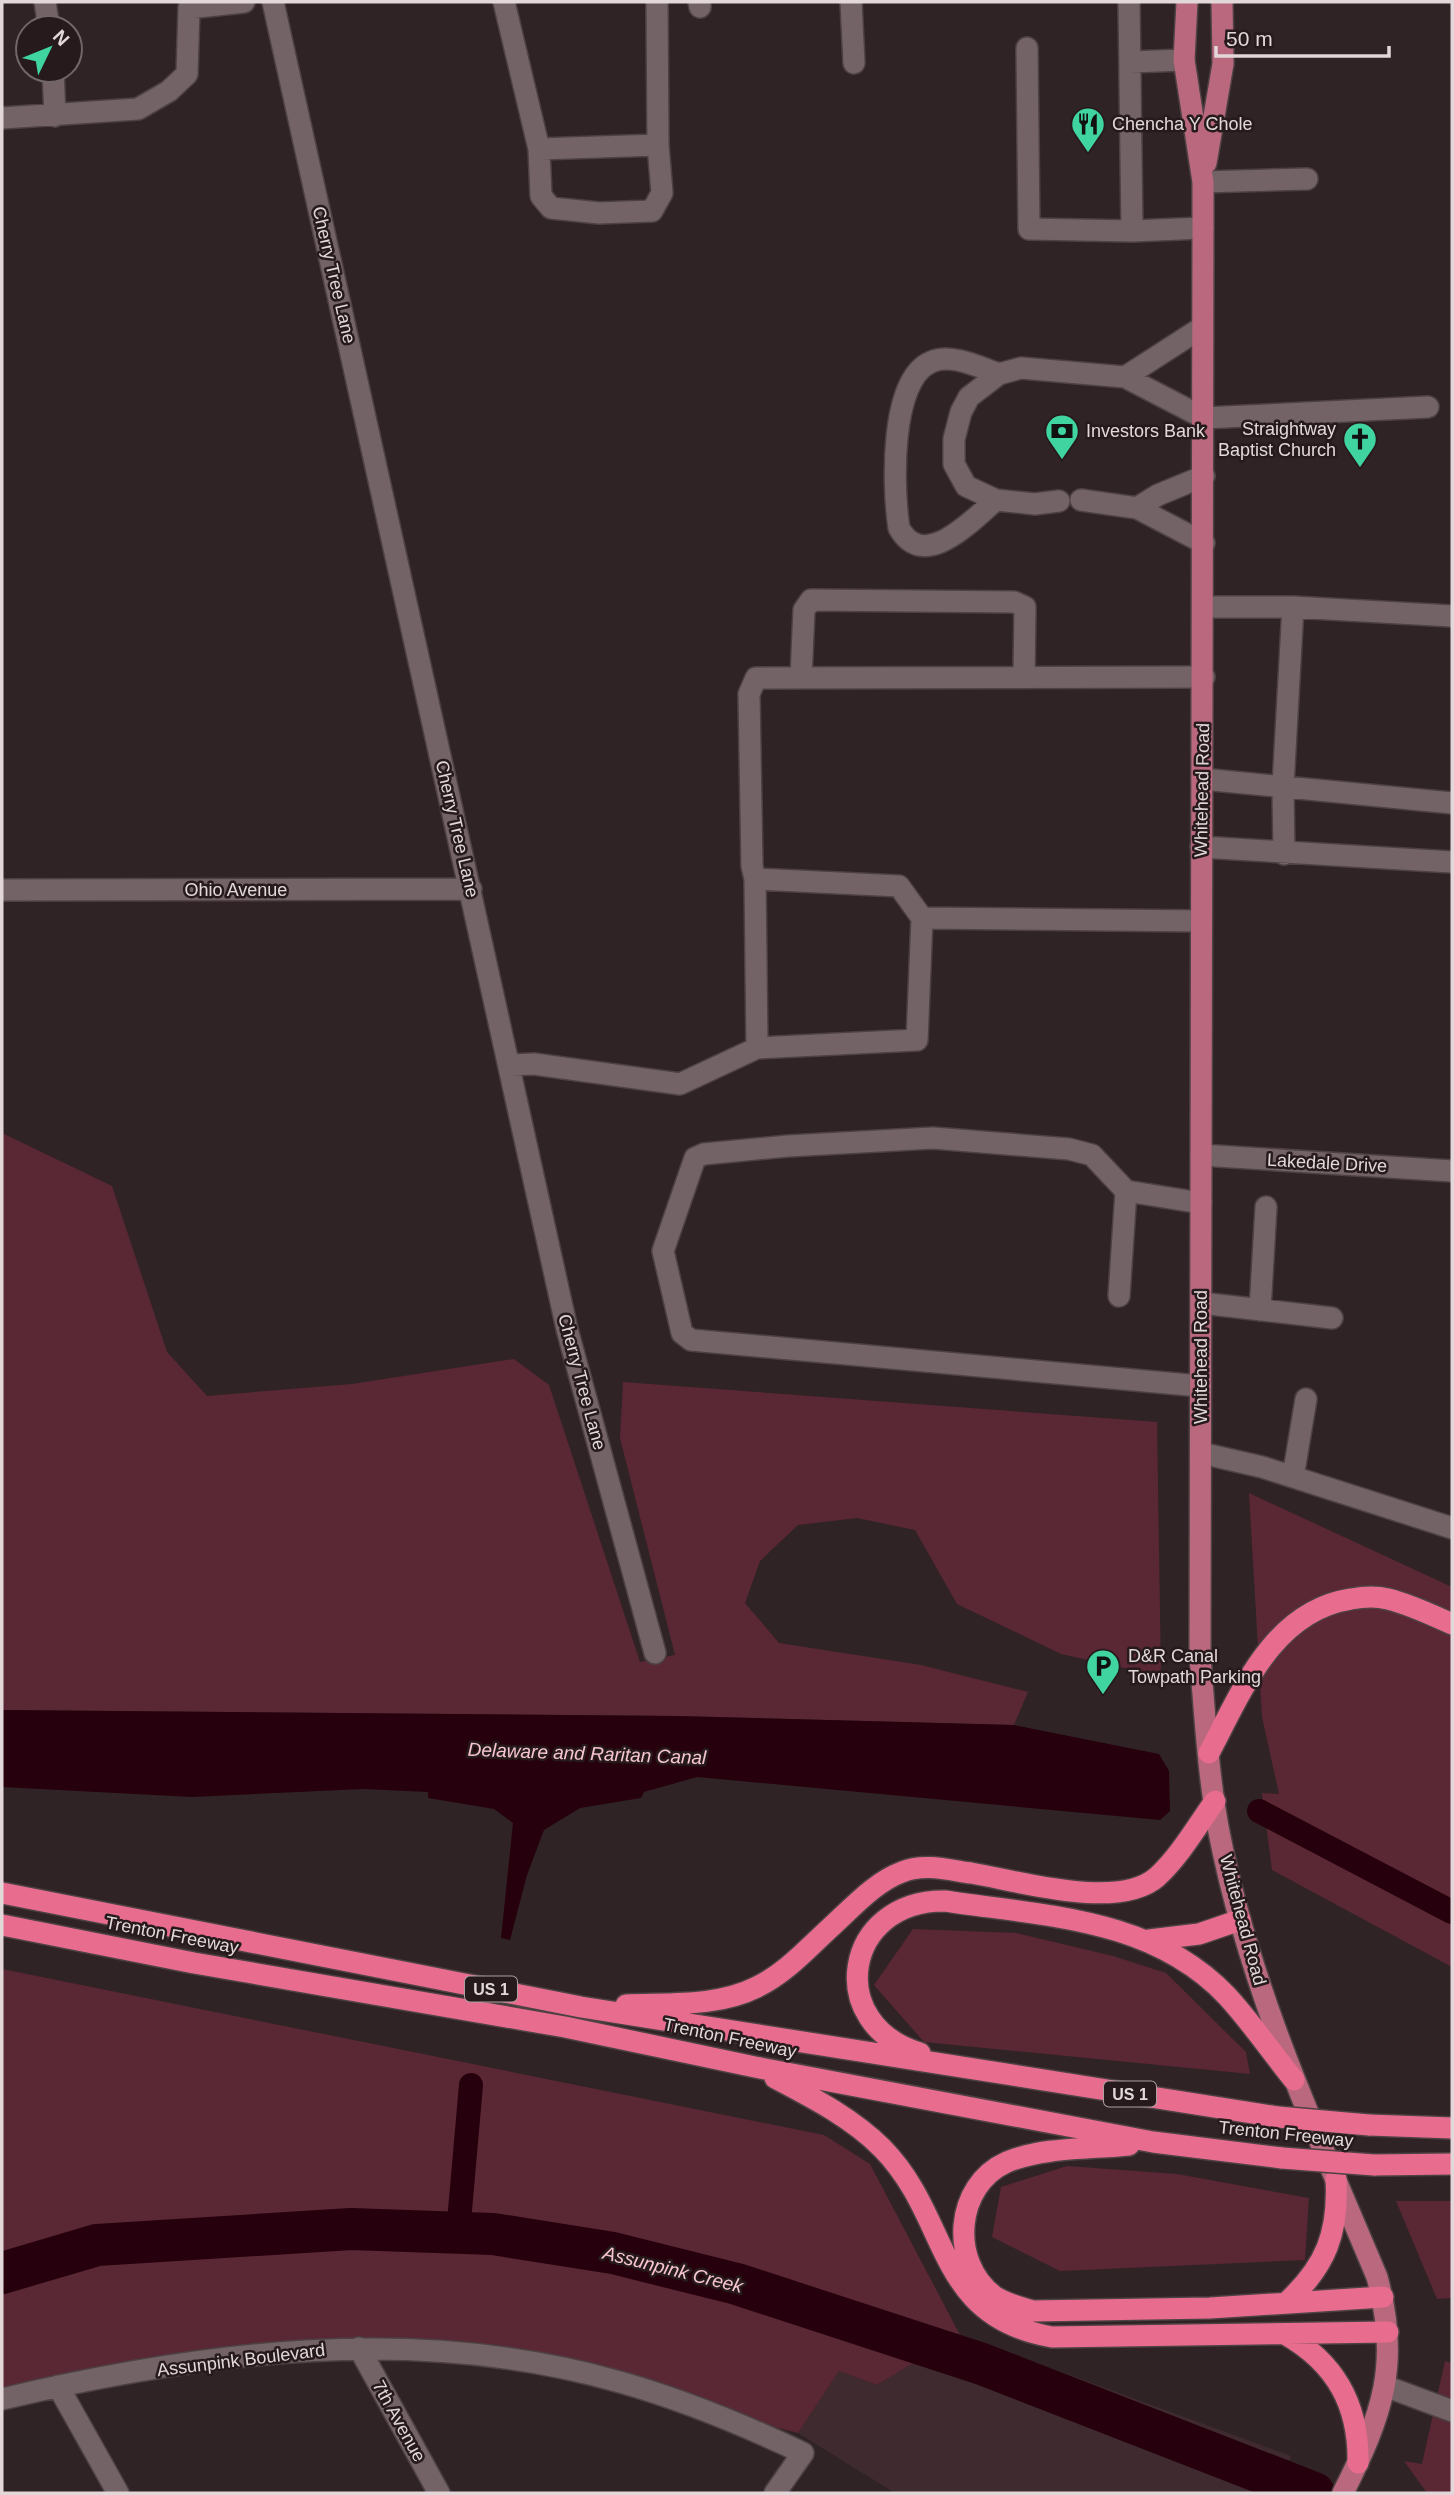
<svg xmlns="http://www.w3.org/2000/svg" width="1454" height="2495" font-family="Helvetica,sans-serif">
<rect width="100%" height="100%" fill="#302326"/>
<path fill="#3f2b2f" d="M 960,2335 L 1291,2456 L 1276,2493 L 895,2493 L 798,2433 L 839,2371 L 877,2385 Z"/>
<path fill="#5a2734" d="M 2,1133 L 112,1186 L 167,1352 L 207,1396 L 352,1384 L 514,1359 L 549,1385 L 640,1662 L 675,1655 L 620,1438 L 623,1382 L 1157,1422 L 1161,1676 L 1061,1654 L 957,1604 L 915,1530 L 857,1518 L 798,1525 L 760,1561 L 745,1603 L 779,1643 L 921,1665 L 1028,1692 L 1014,1725 L 677,1716 L 2,1710 Z
M 1249,1493 L 1452,1587 L 1452,1967 L 1272,1870 L 1262,1793 L 1279,1794 L 1262,1717 Z
M 913,1929 L 1016,1933 L 1113,1956 L 1166,1973 L 1246,2052 L 1250,2074 L 924,2042 L 874,1985 Z
M 2,1969 L 824,2135 L 870,2164 L 960,2335 L 877,2385 L 839,2371 L 798,2433 L 443,2342 L 84,2376 L 2,2402 Z
M 1067,2166 L 1177,2174 L 1309,2198 L 1305,2260 L 1060,2271 L 992,2237 L 1001,2187 Z
M 1396,2201 L 1452,2201 L 1452,2298 L 1437,2299 Z
M 1445,2361 L 1452,2363 L 1452,2493 L 1427,2493 L 1404,2461 L 1422,2464 Z"/>
<path fill="#26000c" d="M 2,1710 L 677,1716 L 1014,1725 L 1159,1754 L 1169,1771 L 1170,1811 L 1160,1820 L 697,1777 L 644,1792 L 641,1798 L 580,1808 L 544,1830 L 527,1875 L 510,1940 L 501,1938 L 513,1823 L 494,1809 L 428,1798 L 428,1792 L 364,1789 L 192,1797 L 2,1787 Z"/>
<g fill="none" stroke-linecap="round" stroke-linejoin="round">
<path stroke="#26000c" stroke-width="24" d="M 1259,1811 L 1452,1912
M 458,2233 L 471,2085"/>
<path stroke="#26000c" stroke-width="42" d="M 2,2273 L 97,2245 L 351,2229 L 493,2234 L 613,2253 L 737,2284 L 982,2364 L 1314,2493"/>
<g stroke="#4d4144" stroke-width="24">
<path id="minor" d="M 45,2 L 49,28
M 273,2 L 567,1329 L 655,1653
M 504,2 L 539,149 L 658,145 L 657,2
M 699,2 L 700,7
M 851,2 L 854,63
M 1129,2 L 1132,231 L 1203,228
M 1027,48 L 1029,229 L 1132,231
M 1130,62 L 1184,60
M 53,70 L 55,116
M 2,118 L 138,109 L 169,91 L 187,74 L 189,8 L 244,2
M 539,149 L 541,196 L 551,208 L 599,213 L 652,211 L 662,193 L 658,145
M 1203,182 L 1307,179
M 1125,377 L 1204,418 L 1428,407
M 996,500 C 972,520 924,573 899,528 C 893,490 889,380 931,362 C 951,353 979,367 999,374
M 1081,500 L 1137,508 L 1204,543
M 1059,501 L 1035,504 L 996,500 L 966,486 L 954,464 L 954,439 L 961,412 L 969,397 L 999,374 L 1021,368 L 1125,377 L 1201,328
M 1137,508 L 1158,495 L 1204,476
M 1205,607 L 1293,607 L 1452,616
M 801,678 L 804,610 L 811,600 L 1014,602 L 1025,607 L 1024,677
M 1202,779 L 1452,803
M 1201,847 L 1452,862
M 1284,854 L 1283,786 L 1293,607
M 755,879 L 757,1048
M 2,890 L 471,889
M 1201,921 L 922,918 L 899,886 L 755,879 L 752,866 L 749,694 L 756,678 L 1204,677
M 509,1065 L 534,1064 L 680,1084 L 757,1048 L 917,1040 L 922,918
M 1201,1155 L 1452,1171
M 1119,1296 L 1126,1191
M 1201,1303 L 1332,1318
M 1260,1310 L 1266,1207
M 1200,1386 L 691,1340 L 682,1333 L 663,1251 L 695,1158 L 704,1154 L 788,1146 L 933,1138 L 1069,1149 L 1092,1155 L 1126,1191 L 1201,1203
M 1201,1453 L 1262,1467 L 1452,1528
M 1293,1477 L 1306,1399
M 359,2348 L 439,2493
M 58,2386 L 118,2493
M 1385,2386 L 1452,2411
M 2,2399 C 204,2351 418,2324 620,2382 C 684,2400 744,2425 803,2453 L 775,2493"/>
</g>
<g stroke="#4d4144" stroke-width="24">
<path id="major" d="M 1187,2 L 1184,60 L 1203,182 L 1203,228 L 1200,1657 C 1205,1715 1208,1775 1219,1832 C 1249,1987 1316,2132 1377,2277 C 1401,2365 1382,2415 1343,2493
M 1206,163 L 1223,64 L 1222,2"/>
</g>
<g stroke="#4d4144" stroke-width="24">
<path id="highway" d="M 1209,1753 C 1242,1691 1273,1611 1351,1599 C 1362,1597 1376,1596 1388,1599 C 1409,1604 1432,1615 1452,1624
M 2,1893 L 581,2007 L 1278,2117
M 2,1925 L 194,1963 L 565,2027 L 755,2067 L 1153,2142 L 1282,2158
M 1149,1940 L 1199,1934 L 1240,1920
M 626,2005 C 670,2003 717,2007 757,1987 C 786,1973 808,1948 831,1927 C 853,1907 875,1882 902,1872 C 924,1863 949,1870 971,1873 C 1019,1881 1118,1911 1157,1877 C 1180,1856 1197,1826 1215,1801
M 920,2053 C 824,2025 843,1900 945,1901 C 1045,1916 1153,1918 1227,1996 C 1251,2022 1272,2053 1294,2080
M 775,2078 C 813,2098 852,2118 882,2148 C 952,2219 933,2316 1052,2337 L 1388,2332
M 1369,2125 L 1452,2128
M 1129,2145 C 1091,2149 1043,2147 1007,2162 C 955,2185 949,2262 994,2296 C 1006,2304 1019,2307 1033,2311 L 1210,2308 L 1383,2297
M 1374,2165 L 1452,2164
M 1286,2303 C 1326,2266 1339,2233 1336,2179
M 1285,2334 C 1336,2363 1359,2405 1358,2463"/>
</g>
<use href="#minor" stroke="#736366" stroke-width="21"/>
<use href="#major" stroke="#b9687d" stroke-width="21"/>
<use href="#highway" stroke="#e86c8d" stroke-width="21"/>
<g stroke="#4d4144" stroke-width="24" stroke-linecap="butt">
<path id="highway-bridge" d="M 1278,2117 L 1369,2125
M 1282,2158 L 1374,2165"/>
</g>
<use href="#highway-bridge" stroke="#e86c8d" stroke-width="21"/>
</g>
<defs>
<g id="restaurant-pin" transform="scale(1.75)"><path d="M0 17L-7.5 6A9.5 9.5 0 1 1 7.5 6Z" fill="#40d4a1" stroke="#261a1c"/><path d="M-5-6h1v4h1v-4h1v4h1v-4h1v5L-1.5 .5V6h-2V.5L-5-1ZM5-6V6H3V1.5H1.5Q1.5-4 5-6Z" fill="#111"/></g>
<g id="bank-pin" transform="scale(1.75)"><path d="M0 17L-7.5 6A9.5 9.5 0 1 1 7.5 6Z" fill="#40d4a1" stroke="#261a1c"/><path d="M-6-4H6V4H-6ZM0-2.3a2.3 2.3 0 1 0 0 4.6a2.3 2.3 0 1 0 0-4.6Z" fill="#111"/></g>
<g id="church-pin" transform="scale(1.75)"><path d="M0 17L-7.5 6A9.5 9.5 0 1 1 7.5 6Z" fill="#40d4a1" stroke="#261a1c"/><path d="M-1.2-6h2.4v3.5h3.3v2.4h-3.3V6h-2.4V-.1h-3.3v-2.4h3.3Z" fill="#111"/></g>
<g id="parking-pin" transform="scale(1.75)"><path d="M0 17L-7.5 6A9.5 9.5 0 1 1 7.5 6Z" fill="#40d4a1" stroke="#261a1c"/><path d="M-3.5-5.5H1a3.5 3.5 0 0 1 0 7H-1V5.5H-3.5ZM-1-3.4V-.6H.8a1.4 1.4 0 0 0 0-2.8Z" fill="#111"/></g>
</defs>
<g fill-rule="evenodd">
<use href="#restaurant-pin" x="1088" y="124"/>
<use href="#bank-pin" x="1062" y="431"/>
<use href="#church-pin" x="1360" y="439"/>
<use href="#parking-pin" x="1103" y="1666"/>
</g>
<g text-anchor="middle" stroke-width="5" stroke-linejoin="round" paint-order="stroke">
<g fill="#261a1c" stroke="#aa9fa1" stroke-width="2">
<rect x="465" y="1976.5" width="52" height="25" rx="5"/>
<rect x="1104" y="2081.5" width="52" height="25" rx="5"/>
</g>
<g font-size="16" font-weight="bold" fill="#e2d8da">
<text x="491" y="1995">US 1</text>
<text x="1130" y="2100">US 1</text>
</g>
<g font-size="18" fill="#e2d8da" stroke="#261a1c" text-anchor="start">
<text x="1112" y="130">Chencha Y Chole</text>
<text x="1336" y="435" text-anchor="end">Straightway<tspan x="1336" dy="21">Baptist Church</tspan></text>
<text x="1086" y="437">Investors Bank</text>
<text x="1128" y="1662">D&amp;R Canal<tspan x="1128" dy="21">Towpath Parking</tspan></text>
</g>
<g font-size="18" fill="#e2d8da" stroke="#261a1c">
<text transform="translate(334 275) rotate(77)" y="6">Cherry Tree Lane</text>
<text transform="translate(1202 790) rotate(-89)" y="6">Whitehead Road</text>
<text transform="translate(457 829) rotate(77)" y="6">Cherry Tree Lane</text>
<text x="236" y="896">Ohio Avenue</text>
<text transform="translate(1327 1163) rotate(3)" y="6">Lakedale Drive</text>
<text transform="translate(1201 1357) rotate(-90)" y="6">Whitehead Road</text>
<text transform="translate(582 1382) rotate(75)" y="6">Cherry Tree Lane</text>
<text transform="translate(1243 1920) rotate(75)" y="6">Whitehead Road</text>
<text transform="translate(172 1935) rotate(11)" y="6">Trenton Freeway</text>
<text transform="translate(730 2038) rotate(12)" y="6">Trenton Freeway</text>
<text transform="translate(1286 2134) rotate(6)" y="6">Trenton Freeway</text>
<text transform="translate(241 2360) rotate(-7)" y="6">Assunpink Boulevard</text>
<text transform="translate(399 2421) rotate(61)" y="6">7th Avenue</text>
</g>
<g font-size="19" font-style="italic" fill="#f7c6d0" stroke="#261a1c">
<text transform="translate(587 1753) rotate(2)" y="7">Delaware and Raritan Canal</text>
<text transform="translate(673 2269) rotate(14)" y="7">Assunpink Creek</text>
</g>
</g>
<rect width="1454" height="2495" fill="none" stroke="#e2d8da" stroke-width="7"/>
<g transform="translate(49 49) rotate(47)"><circle r="33" fill="#261a1c" stroke="#716668" stroke-width="2"/>
<path d="M0-5L12 26L0 18L-12 26Z" fill="#40d4a1"/>
<text y="-10" font-size="19" font-weight="bold" text-anchor="middle" fill="#e2d8da">N</text>
</g>
<path d="M1216 46v10h173v-10" fill="none" stroke="#e2d8da" stroke-width="3.5"/>
<text x="1226" y="46" font-size="21" fill="#e2d8da" stroke="#261a1c" stroke-width="5" paint-order="stroke">50 m</text>
</svg>
